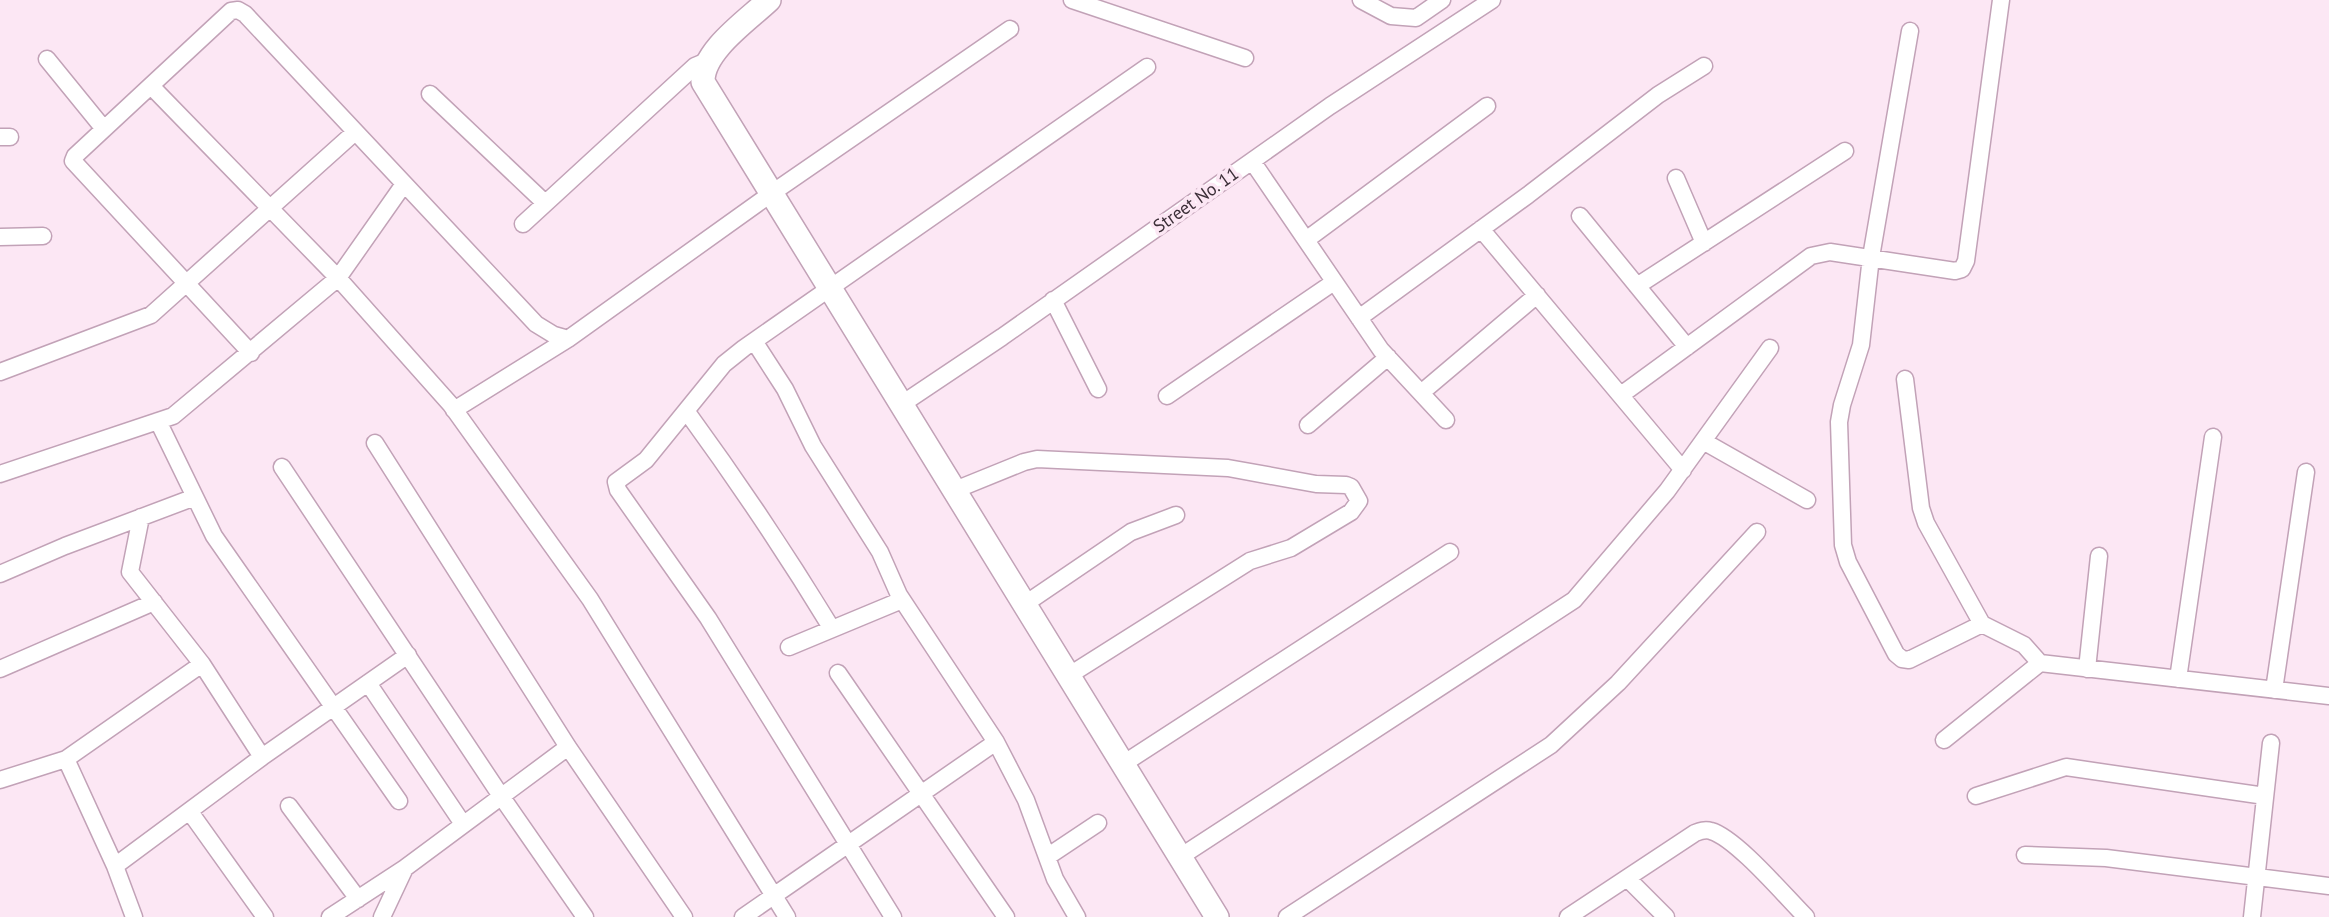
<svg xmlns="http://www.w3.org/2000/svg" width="2329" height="917" font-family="'PT Sans',sans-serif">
<rect width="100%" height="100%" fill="#fce7f4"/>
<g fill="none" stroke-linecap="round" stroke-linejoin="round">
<g stroke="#c2a2b7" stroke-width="19">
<path id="street" d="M 1072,0 L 1245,58
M 1361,0 L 1391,16 L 1416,18 L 1442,0
M 1910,31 L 1871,257 L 1861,345 L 1842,405 L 1839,422 L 1843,545 L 1848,562 L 1896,654 L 1902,659 L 1909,660 L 1982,624
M 47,59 L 104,129
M 151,86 L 338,278 L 451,405 L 590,599 L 787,917
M 430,94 L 545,203
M 0,137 L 10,137
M 1252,161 L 1381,350 L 1446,420
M 1676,178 L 1704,243
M 1580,216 L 1687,347
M 523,224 L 695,66 L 707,61
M 1481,229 L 1683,470
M 0,237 L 43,236
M 1306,240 L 1487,106
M 1637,286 L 1845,151
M 1053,300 L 1098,389
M 1359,318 L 1528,195 L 1658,95 L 1704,66
M 754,341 L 785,389 L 813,446 L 880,552 L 899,595 L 996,742 L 1026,800 L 1055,879 L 1077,917
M 251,353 L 73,161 L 75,156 L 231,11 L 238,10 L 245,14 L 536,324 L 554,335 L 568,339
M 0,372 L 151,315 L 355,132
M 1905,379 L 1921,508 L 1926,523 L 1982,624 L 2024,645 L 2040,663
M 1421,393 L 1537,295
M 1621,395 L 1811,256 L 1830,252 L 1955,271 L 1962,269 L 1966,261 L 2001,0
M 1167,396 L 1334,282
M 902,404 L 1002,337 L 1330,106 L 1492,0
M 454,410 L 568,339 L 772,193 L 1010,29
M 687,412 C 738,482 787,555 832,629
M 158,421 L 214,536 L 399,801
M 1308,425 L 1388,357
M 1703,441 L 1807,500
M 375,443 L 568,747 L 684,917
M 282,467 L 501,796 L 585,917
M 0,474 L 173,416 L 338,278 L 404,184
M 955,490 L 1024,462 L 1037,459 L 1228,468 L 1316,484 L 1346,485 L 1351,487 L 1359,501 L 1351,512 L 1291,548 L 1250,561 L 1068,676
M 0,574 L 65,546 L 195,497
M 1025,604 L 1131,532 L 1176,515
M 789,647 L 902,600
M 0,669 L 154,602
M 2087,669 L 2099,556
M 838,673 L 1006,917
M 2178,679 L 2213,437
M 368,683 L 463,824
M 2274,690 L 2306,472
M 1944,740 L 2040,663 L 2329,696
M 262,757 L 408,655
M 66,759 L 115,866 L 134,917
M 1123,764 L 1450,552
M 0,780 L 66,759 L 202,664
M 1976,796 L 2066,767 L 2265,796
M 289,806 L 358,899
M 190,812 L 265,917
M 2025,855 L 2106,858 L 2329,886
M 1047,857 L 1098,823
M 1180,857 L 1574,600 L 1667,491 L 1770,348
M 115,866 L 262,757 L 202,664 L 130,572 L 141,517
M 1627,878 L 1666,917
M 330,917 L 405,868
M 382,917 L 405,868 L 568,747
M 743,917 L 996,742
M 893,917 L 708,618 L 618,490 L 616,482 L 646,460 L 724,364 L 744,348 L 1147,67
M 1287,917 L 1551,745 L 1618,683 L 1757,532
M 1568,917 L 1695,833 C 1700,831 1705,829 1711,831 C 1736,838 1785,896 1806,917
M 2252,917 L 2271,743"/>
</g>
<g stroke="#c2a2b7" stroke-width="26">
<path id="secondary" d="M 769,0 C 748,20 702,51 703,82 L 1217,917"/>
</g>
<use href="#street" stroke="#fff" stroke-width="16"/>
<use href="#secondary" stroke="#fff" stroke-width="23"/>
</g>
<g text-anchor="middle" stroke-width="7" stroke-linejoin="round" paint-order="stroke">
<g font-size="18" fill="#3c2f38" stroke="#fce7f4">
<text transform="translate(1196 200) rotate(-35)" y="6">Street No. 11</text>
</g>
</g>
</svg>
